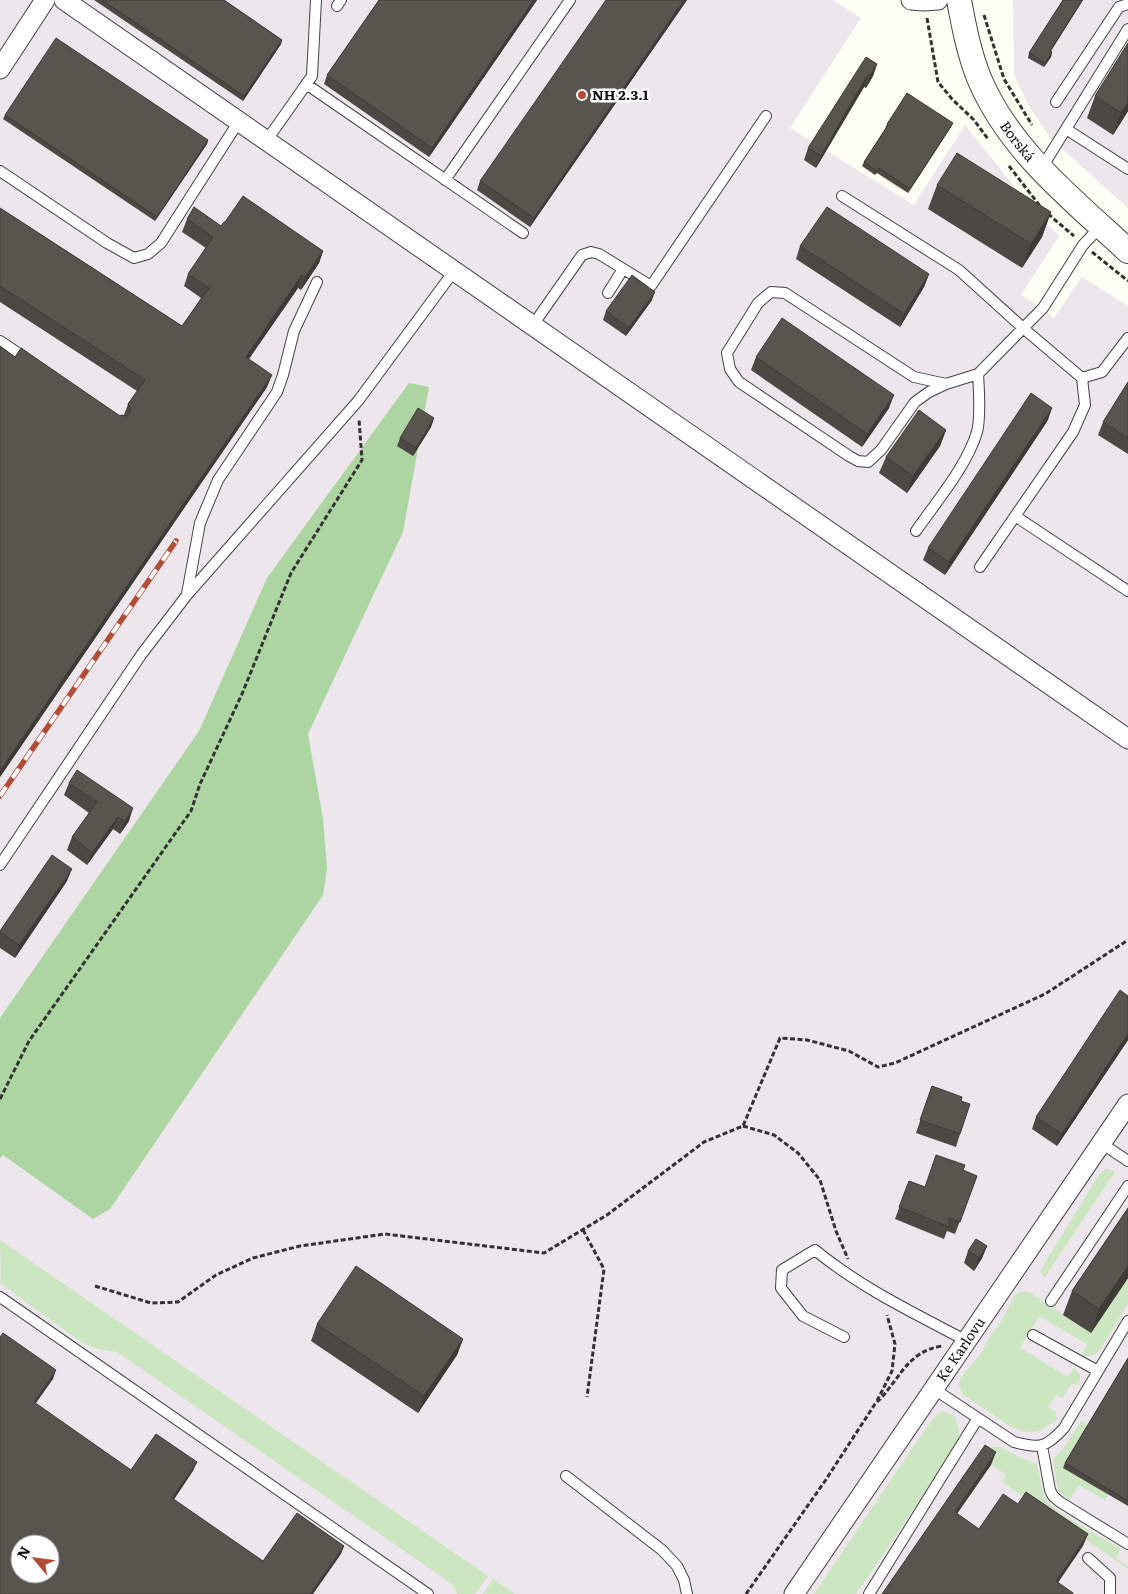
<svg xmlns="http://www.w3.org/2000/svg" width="1128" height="1594" font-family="Literata,serif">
<rect width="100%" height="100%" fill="#fdfef4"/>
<path fill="#ede6ec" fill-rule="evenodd" d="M 0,0 L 833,0 L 861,18 L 790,128 L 914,205 L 965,125 L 1029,205 L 1059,236 L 1021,295 L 1043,308 L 1054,318 L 1082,277 L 1128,306 L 1128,1594 L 0,1594 ZM 20,1544 L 50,1544 L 50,1574 L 20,1574 Z
M 1013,0 L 1128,0 L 1128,208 L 1050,138 L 1029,106 L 1014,75 Z"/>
<path fill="#cbe6c1" d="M 1105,1169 L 1109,1169 L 1115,1172 L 1045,1277 L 1040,1272 L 1041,1269 L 1099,1175 Z
M 0,1240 L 488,1576 L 475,1594 L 457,1594 L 452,1584 L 117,1352 L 97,1349 L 81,1342 L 1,1284 Z
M 1128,1278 L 1128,1303 L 1100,1350 C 1094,1356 1090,1357 1082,1355 L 1087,1344 L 1039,1316 L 1020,1348 L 1068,1377 L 1074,1368 L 1080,1374 L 1080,1379 L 1078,1386 L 1072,1383 L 1062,1398 L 1056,1395 L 1048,1407 L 1056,1412 L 1055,1416 L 1058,1418 L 1054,1422 L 1039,1431 L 1024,1432 L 1011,1427 L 962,1394 L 959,1384 L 960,1378 L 980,1355 L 992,1333 L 1001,1322 L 1014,1296 L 1019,1292 L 1029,1292 L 1091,1333 Z
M 942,1411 L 955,1416 C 959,1428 961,1435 956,1447 L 856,1594 L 814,1594 L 916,1443 L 936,1415 Z
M 1081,1421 L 1088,1426 L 1063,1468 L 1108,1494 L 1105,1500 L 1079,1485 L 1070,1500 L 1058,1491 L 1053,1459 L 1063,1449 Z
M 993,1447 L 1000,1447 L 1017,1456 L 1036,1464 C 1041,1476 1040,1490 1047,1501 C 1055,1513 1106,1539 1121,1549 L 1116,1558 L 1128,1566 L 1128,1569 L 1002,1482 L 1006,1475 L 977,1454 L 985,1449 Z
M 493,1579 L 515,1594 L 483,1594 Z"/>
<path fill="#acd5a1" d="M 409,383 L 429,387 L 403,532 L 308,734 L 323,819 L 327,869 L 323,895 L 110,1209 L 93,1219 L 3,1155 L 0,1158 L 0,1018 L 199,731 L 267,578 Z"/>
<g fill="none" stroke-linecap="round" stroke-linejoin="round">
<g stroke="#434343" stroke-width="12">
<path id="service" d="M 337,6 L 341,0
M 306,84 L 523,233
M 1056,102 L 1119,7 L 1128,4
M 1066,129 L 1128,169
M 267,140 L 312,76 L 316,0
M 1041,169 L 1128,29
M 0,171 L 107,243 L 134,258 L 148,254 L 161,243 L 239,121
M 445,180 L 570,0
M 842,196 L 959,270 L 1023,328 L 1082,378 L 1085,405 L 1073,432 L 980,567
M 608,293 L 623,269
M 533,325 L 582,255 L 591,252 L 599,254 L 651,286 L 766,116
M 0,341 L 28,360
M 1082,378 L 1102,372 L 1128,338
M 946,384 L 929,392 L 915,402 L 881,450 L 868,462 L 858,461 L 849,456 L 739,382 L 730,369 L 727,353 L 758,303 L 771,292 L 785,293 L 914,377 L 946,384 L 978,374 L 1043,308 L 1083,245 L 1101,226
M 1015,516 L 1128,591
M 916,531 C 936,502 967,466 977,432 C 981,417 979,390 978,374
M 187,594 L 200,523 L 218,480 L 277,392 L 283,375 L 294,331 L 317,282
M 0,865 L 141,655 L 187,595 L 358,401 L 454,271
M 1101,1143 L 1128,1161
M 0,1297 L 428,1594
M 1051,1301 L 1128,1186
M 1033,1335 L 1098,1371
M 844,1337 L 803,1316 L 781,1288 L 782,1270 L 815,1250 C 861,1288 914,1313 967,1341
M 934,1389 L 1014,1442 C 1039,1449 1046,1448 1064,1428 L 1128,1321
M 1042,1446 L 1050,1490 L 1053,1496 L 1060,1502 L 1128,1544
M 566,1476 L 662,1550 L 677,1566 L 684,1580 L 687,1594
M 1088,1558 L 1110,1578 L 1110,1594
M 869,1594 L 978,1418"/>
</g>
<g stroke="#434343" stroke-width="21">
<g id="minor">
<path d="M 64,0 L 1128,739"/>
<path d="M 911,0 L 924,1 L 938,0"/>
<path d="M 0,69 L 45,0"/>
<path id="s1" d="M 794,1594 L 1128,1104"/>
</g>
</g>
<g stroke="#434343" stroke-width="26">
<g id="tertiary">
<path id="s2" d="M 959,0 C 964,27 969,53 979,78 C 1009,150 1072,199 1128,251"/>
</g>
</g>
<path stroke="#323232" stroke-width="3" stroke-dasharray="5 2.5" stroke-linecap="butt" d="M 984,15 L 1004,79 L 1032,125
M 927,18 L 938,82 L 952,99 L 974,120 L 988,139
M 1009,166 L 1040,206
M 1048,214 L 1074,236
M 1092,252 L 1128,281
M 0,1099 L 29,1041 L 191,811 L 200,784 L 242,694 L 291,573 L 362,460 L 359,419
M 743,1126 L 774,1135 L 798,1153 L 820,1180 L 836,1231 L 848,1259
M 583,1230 L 604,1269 L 587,1397
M 95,1286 L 151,1303 L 178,1302 L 216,1275 L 253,1258 L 300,1246 L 385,1234 L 544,1253 L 607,1215 L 704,1142 L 743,1126 L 780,1038 L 807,1040 L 849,1051 L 878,1067 L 895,1063 L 1045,994 L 1128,940
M 877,1401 L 892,1371 L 895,1344 L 887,1315
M 746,1594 L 825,1481 L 875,1404 C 900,1381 905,1352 942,1346"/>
<use href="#service" stroke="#fff" stroke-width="10"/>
<use href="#minor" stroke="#fff" stroke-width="19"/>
<use href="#tertiary" stroke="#fff" stroke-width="24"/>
<g stroke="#b24e36" stroke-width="5.5">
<path id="rail" d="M 0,796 L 176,541"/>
</g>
<use href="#rail" stroke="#fff" stroke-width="4" stroke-dasharray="11" stroke-linecap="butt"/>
</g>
<path fill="#4c4843" d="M 94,0 L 224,0 L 282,40 L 281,44 L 243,101 Z
M 379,0 L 537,0 L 429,157 L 324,84 L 327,75 Z
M 687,0 L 530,227 L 477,190 L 480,181 Z
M 1063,0 L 1083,0 L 1051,51 L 1052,52 L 1051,57 L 1044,67 L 1028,58 L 1029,53 Z
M 877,64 L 873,76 L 866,88 L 864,87 L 816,168 L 804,160 L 808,148 Z
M 1095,96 L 1128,111 L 1113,135 L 1087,118 Z
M 5,115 L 208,140 L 207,144 L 155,221 L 3,119 Z
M 887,124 L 951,127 L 908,193 L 877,173 L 875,175 L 862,166 L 864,162 L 885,129 Z
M 937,185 L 1051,212 L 1042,237 L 1022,268 L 928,209 Z
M 0,208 L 182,326 L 201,298 L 184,286 L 188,274 L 206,248 L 182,232 L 187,219 L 221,226 L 323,251 L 319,263 L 301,290 L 298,288 L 249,359 L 267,387 L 0,777 L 0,346 L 15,357 L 120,416 L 124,415 L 128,404 L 137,391 L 0,302 Z
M 800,246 L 929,274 L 924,287 L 900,327 L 796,259 Z
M 652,300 L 626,336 L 603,320 L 606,311 Z
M 756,357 L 889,408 L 862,447 L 751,370 Z
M 1128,382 L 1128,454 L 1098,435 L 1103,422 Z
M 434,418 L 431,427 L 413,456 L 397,446 L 400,438 Z
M 1048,420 L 945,575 L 923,560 L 928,548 Z
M 946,430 L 940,446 L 907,493 L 879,473 L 886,457 Z
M 69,783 L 129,821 L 120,834 L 113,829 L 87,865 L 67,850 L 72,837 L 89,813 L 64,795 Z
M 67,881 L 15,958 L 0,948 L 0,931 Z
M 1128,996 L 1128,1040 L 1057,1146 L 1032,1129 L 1036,1117 Z
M 932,1086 L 961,1101 L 960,1134 L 956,1147 L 916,1133 Z
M 963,1171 L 977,1176 L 955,1234 L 947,1231 L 944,1239 L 895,1219 L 909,1181 L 925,1187 Z
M 1128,1208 L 1128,1278 L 1091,1333 L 1063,1315 L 1072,1291 Z
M 987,1246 L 982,1258 L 974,1271 L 964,1263 L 968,1251 Z
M 317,1324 L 463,1339 L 457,1355 L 418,1413 L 311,1341 Z
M 1128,1358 L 1128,1506 L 1063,1468 L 1065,1463 Z"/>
<path fill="#3e3b37" d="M 534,0 L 537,0 L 429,157 L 432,148 Z
M 684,0 L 687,0 L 530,227 L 534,218 Z
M 1082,0 L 1083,0 L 1048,55 L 1050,51 Z
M 282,40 L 281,44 L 243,101 L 244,96 Z
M 1052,52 L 1051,57 L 1044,67 L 1045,63 Z
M 877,64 L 873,76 L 866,88 L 870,75 Z
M 868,74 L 864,87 L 816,168 L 821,156 Z
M 1128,102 L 1128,111 L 1113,135 L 1121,113 Z
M 953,123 L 951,127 L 908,193 L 910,189 Z
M 208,140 L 207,144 L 155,221 L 157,217 Z
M 1051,212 L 1042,237 L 1022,268 L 1031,244 Z
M 323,251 L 319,263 L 301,290 L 305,277 Z
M 929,274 L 924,287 L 900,327 L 904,314 Z
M 302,275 L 298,288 L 241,370 L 246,357 Z
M 655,292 L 652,300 L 626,336 L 629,328 Z
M 272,375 L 267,387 L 0,777 L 0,771 Z
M 894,395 L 889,408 L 862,447 L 867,434 Z
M 1052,408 L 1048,420 L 945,575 L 949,562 Z
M 434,418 L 431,427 L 413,456 L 416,448 Z
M 946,430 L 940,446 L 907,493 L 913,476 Z
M 133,808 L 129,821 L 120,834 L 125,821 Z
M 118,817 L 113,829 L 87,865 L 92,853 Z
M 72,869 L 67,881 L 15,958 L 19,945 Z
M 1128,1034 L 1128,1040 L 1057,1146 L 1062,1134 Z
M 987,1246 L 982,1258 L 974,1271 L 979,1258 Z
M 1128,1266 L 1128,1278 L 1091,1333 L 1099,1309 Z
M 463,1339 L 457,1355 L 418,1413 L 424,1396 Z
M 56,1370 L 53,1379 L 31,1410 L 34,1402 Z
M 996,1452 L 991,1465 L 950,1524 L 955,1512 Z
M 197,1462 L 193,1471 L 169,1507 L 172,1498 Z
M 1088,1534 L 1083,1546 L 1051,1593 L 1056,1581 Z
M 344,1546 L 341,1554 L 313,1594 L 310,1594 Z"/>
<path fill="#58544e" stroke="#3e3b37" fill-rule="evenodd" d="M 102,0 L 224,0 L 282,40 L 244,96 Z
M 379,0 L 534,0 L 432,148 L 327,75 Z
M 606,0 L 684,0 L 534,218 L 480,181 Z
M 1063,0 L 1082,0 L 1050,51 L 1052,52 L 1045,63 L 1029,53 Z
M 56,38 L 208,140 L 157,217 L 5,115 Z
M 1128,43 L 1128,102 L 1121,113 L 1095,96 Z
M 866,57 L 877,64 L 870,75 L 868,74 L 821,156 L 808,148 Z
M 907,93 L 953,123 L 910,189 L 879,168 L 877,171 L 864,162 L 888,125 L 887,124 Z
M 957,153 L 1051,212 L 1031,244 L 937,185 Z
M 243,196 L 323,251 L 305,277 L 302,275 L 246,357 L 272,375 L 0,771 L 0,346 L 15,357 L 21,348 L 120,416 L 121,415 L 127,416 L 130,414 L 131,409 L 128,404 L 145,380 L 0,286 L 0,208 L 182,326 L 209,288 L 188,274 L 213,237 L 187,219 L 194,207 L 221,226 L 224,222 L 225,222 Z
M 827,207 L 929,274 L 904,314 L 800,246 Z
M 632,275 L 655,292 L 629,328 L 606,311 Z
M 782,318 L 894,395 L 867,434 L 756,357 Z
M 1128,382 L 1128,438 L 1103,422 Z
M 1031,393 L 1052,408 L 949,562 L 928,548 Z
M 418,408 L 434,418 L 416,448 L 400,438 Z
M 919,410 L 946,430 L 913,476 L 886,457 Z
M 77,770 L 133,808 L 125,821 L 118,817 L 92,853 L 72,837 L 97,802 L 69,783 Z
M 52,855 L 72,869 L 19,945 L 0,932 L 0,931 Z
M 1120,990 L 1128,996 L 1128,1034 L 1062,1134 L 1036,1117 Z
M 932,1086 L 962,1097 L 961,1101 L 970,1104 L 960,1134 L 920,1120 Z
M 936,1155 L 965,1165 L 963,1170 L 977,1176 L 960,1222 L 949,1218 L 949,1227 L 899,1207 L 909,1181 L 925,1187 Z
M 1128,1208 L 1128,1266 L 1099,1309 L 1072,1291 Z
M 976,1239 L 987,1246 L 979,1258 L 968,1251 Z
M 356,1266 L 463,1339 L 424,1396 L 317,1324 Z
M 3,1333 L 56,1370 L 34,1402 L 131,1470 L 156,1434 L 197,1462 L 172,1498 L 263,1561 L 297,1513 L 344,1546 L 310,1594 L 0,1594 L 0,1337 ZM 20,1544 L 50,1544 L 50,1574 L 20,1574 Z
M 1128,1358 L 1128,1501 L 1065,1463 Z
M 985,1445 L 996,1452 L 955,1512 L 979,1529 L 1003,1494 L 1018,1504 L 1026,1492 L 1088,1534 L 1056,1581 L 1073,1593 L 1073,1594 L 882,1594 Z"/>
<circle fill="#b24e36" stroke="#fff" stroke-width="2" cx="582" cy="95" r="5"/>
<g text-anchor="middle" stroke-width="5" stroke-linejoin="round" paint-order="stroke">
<g font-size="14" font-weight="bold" fill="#101010" stroke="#fff" text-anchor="start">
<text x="592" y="100">NH 2.3.1</text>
</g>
<g font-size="14" fill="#101010" stroke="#fff">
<text dy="5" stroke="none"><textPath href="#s2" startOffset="155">Borská</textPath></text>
<text dy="5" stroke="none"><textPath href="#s1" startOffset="296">Ke Karlovu</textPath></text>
</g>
</g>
<g transform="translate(35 1559) rotate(299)"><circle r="24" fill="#ffffff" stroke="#9f9f9f"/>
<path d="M0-4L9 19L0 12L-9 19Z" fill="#b24e36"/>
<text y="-8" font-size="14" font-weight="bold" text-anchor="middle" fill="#101010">N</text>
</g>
</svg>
